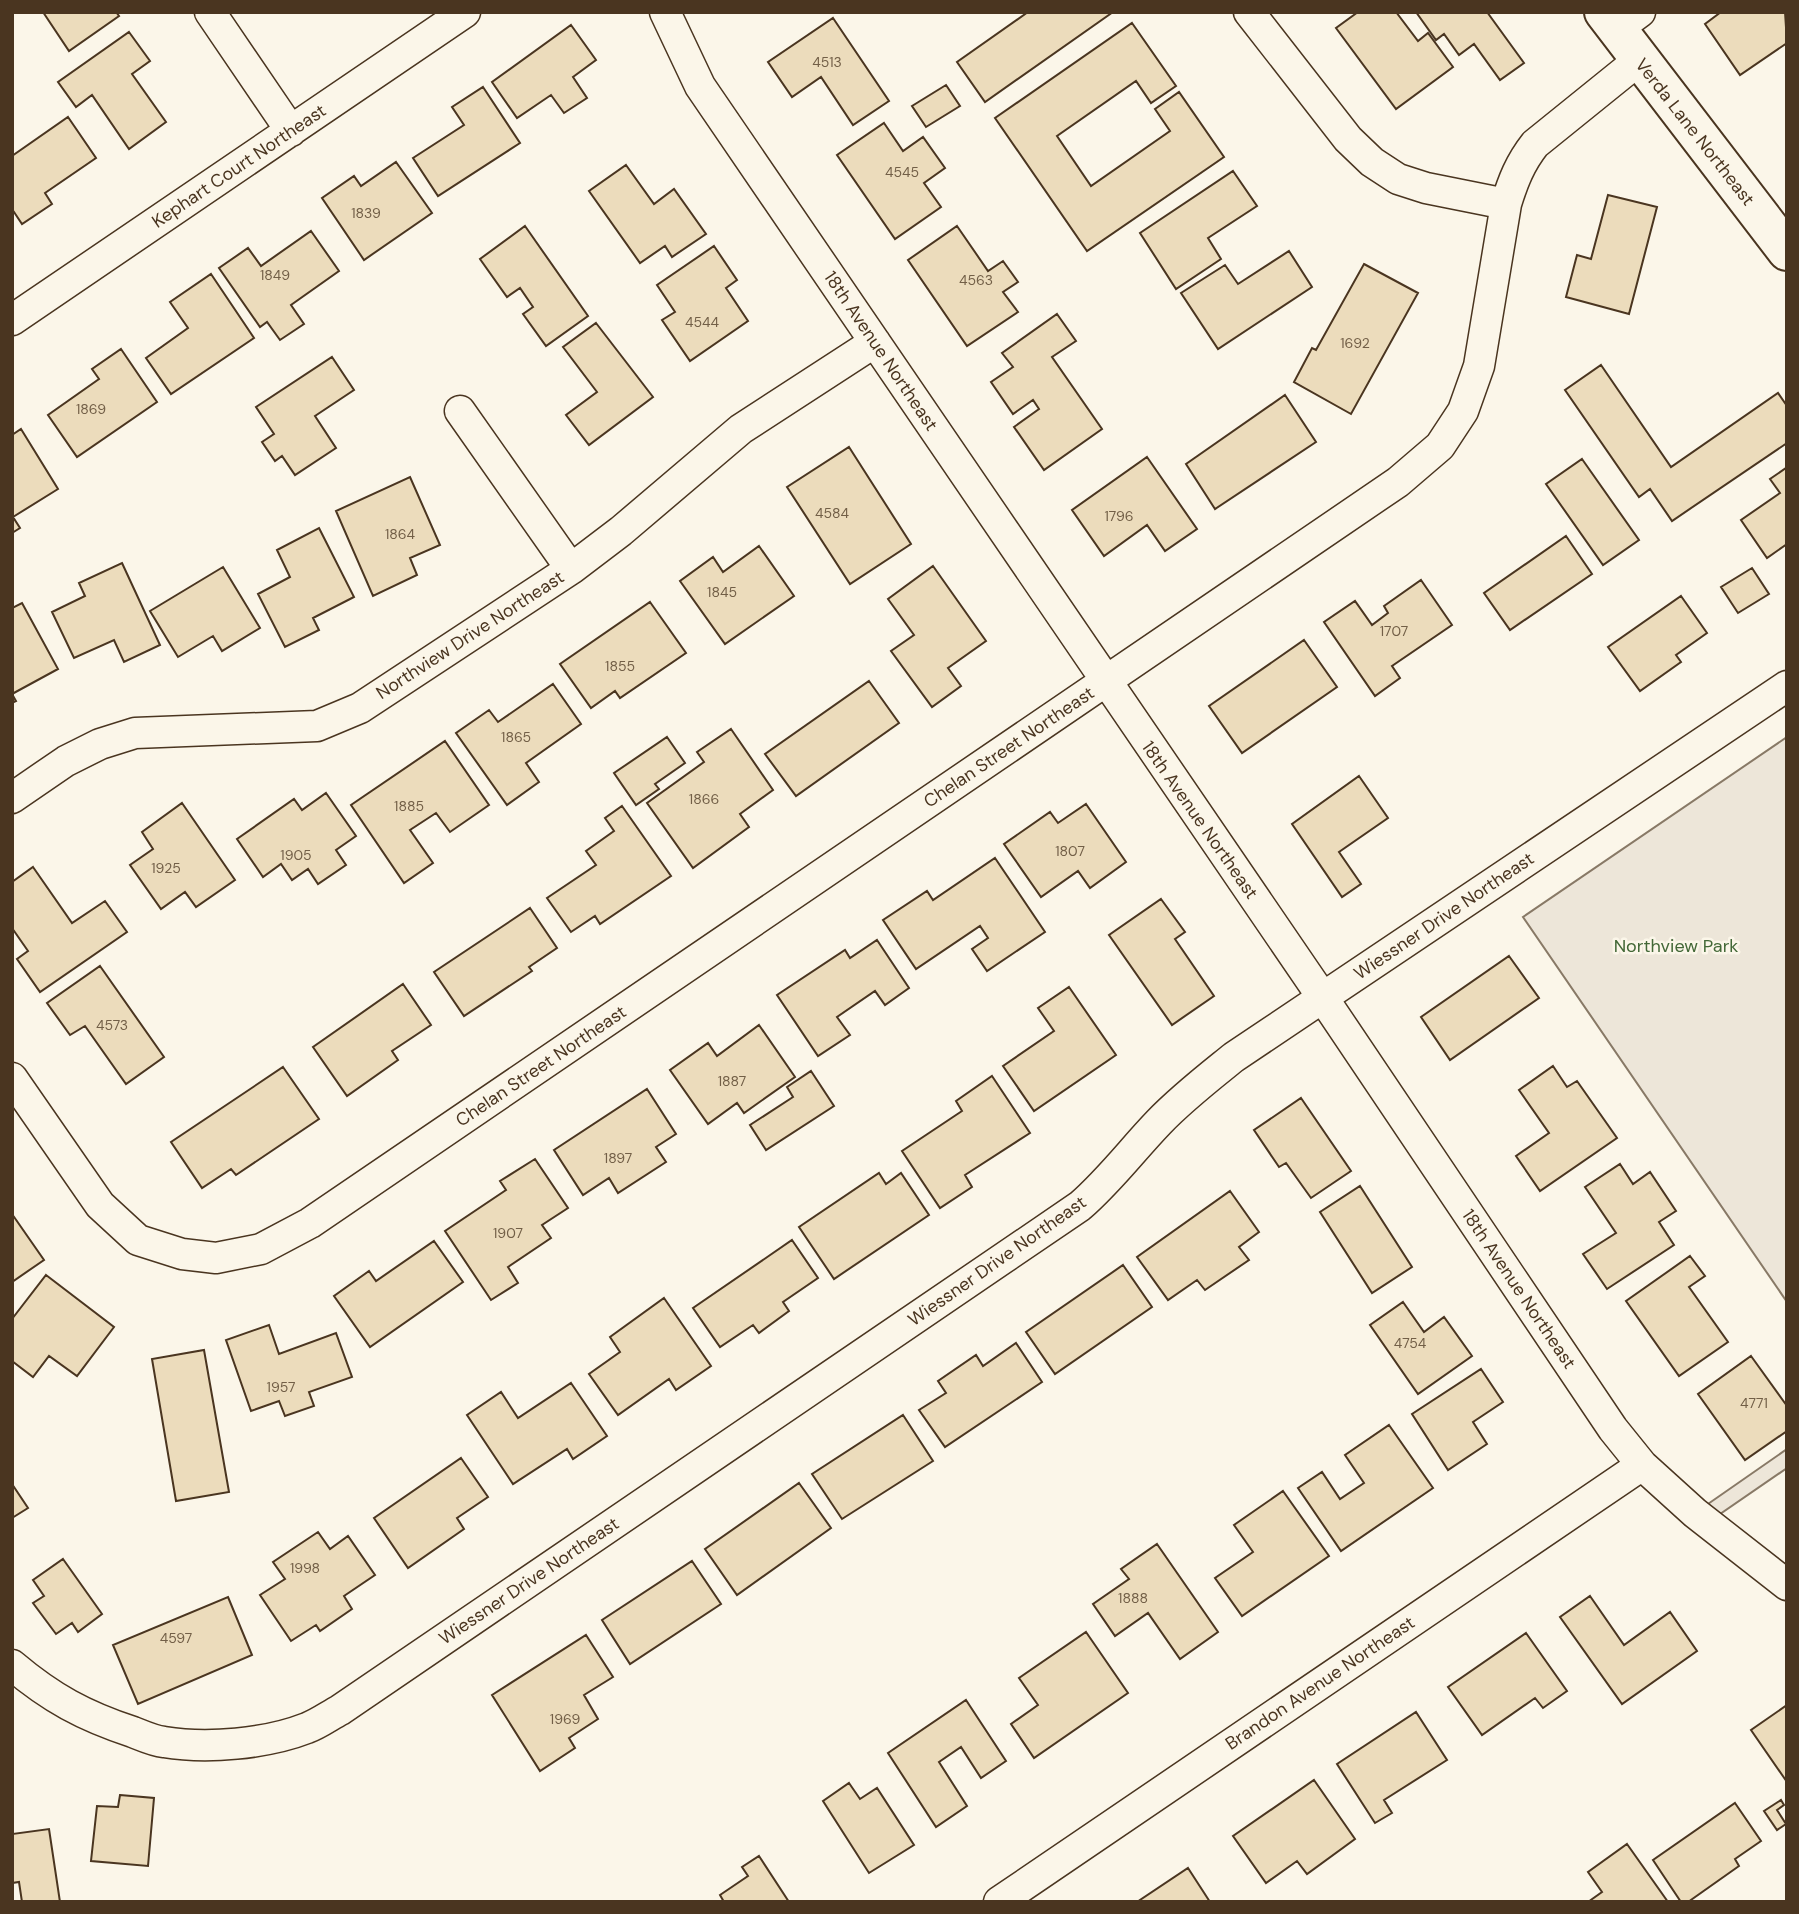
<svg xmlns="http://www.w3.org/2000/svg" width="1799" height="1914" font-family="'DM Sans',sans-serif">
<rect width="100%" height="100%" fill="#fbf6e9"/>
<path fill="#ede6d9" stroke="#887966" stroke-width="2" d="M 1787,737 L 1787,1302 L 1523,917 Z
M 1787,1449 L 1787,1468 L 1707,1523 L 1695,1513 Z"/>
<path fill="#ecdcbc" stroke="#4a3520" stroke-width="2" d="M 43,12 L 116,12 L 119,16 L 69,51 Z
M 1028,12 L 1113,12 L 985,102 L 957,62 Z
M 1358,12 L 1396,12 L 1418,41 L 1428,33 L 1453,67 L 1396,109 L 1336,28 Z
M 1416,12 L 1487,12 L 1524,63 L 1500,80 L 1474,44 L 1459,55 L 1444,34 L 1436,40 Z
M 1721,12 L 1785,12 L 1787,43 L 1740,75 L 1705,24 Z
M 833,18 L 889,101 L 853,125 L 821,77 L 792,97 L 768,62 Z
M 1132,23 L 1176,86 L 1151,103 L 1136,81 L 1057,136 L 1091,186 L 1170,131 L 1155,109 L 1179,92 L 1224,157 L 1087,251 L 995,118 Z
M 571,25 L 596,60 L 573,77 L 587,98 L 564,113 L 551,95 L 517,118 L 492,82 Z
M 129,32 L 150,61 L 132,74 L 166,122 L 129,149 L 92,95 L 76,107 L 58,82 Z
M 946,85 L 960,106 L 926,127 L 912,106 Z
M 483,87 L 520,143 L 438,196 L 413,158 L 464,125 L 452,107 Z
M 68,117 L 96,158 L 45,193 L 52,204 L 22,224 L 12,209 L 12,156 Z
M 884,123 L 903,151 L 923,137 L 945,168 L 924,183 L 941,207 L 895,239 L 837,155 Z
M 396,162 L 432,213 L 364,260 L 322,198 L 354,176 L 361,186 Z
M 626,165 L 654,204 L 674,189 L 706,234 L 672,257 L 665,246 L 640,263 L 589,191 Z
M 1233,171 L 1257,206 L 1208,238 L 1221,259 L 1176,289 L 1140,233 Z
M 1608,195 L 1657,207 L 1629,314 L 1566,297 L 1577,255 L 1591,259 Z
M 525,226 L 588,316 L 546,346 L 523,314 L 533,307 L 520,288 L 507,297 L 480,259 Z
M 957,226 L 988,271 L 1003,261 L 1018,282 L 1003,292 L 1018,312 L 967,346 L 908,260 Z
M 311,231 L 339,271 L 291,305 L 304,324 L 280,340 L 267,322 L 260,327 L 219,268 L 248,248 L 261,266 Z
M 714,246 L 737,280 L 726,288 L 748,321 L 690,361 L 662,320 L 675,312 L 657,285 Z
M 1289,251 L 1312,287 L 1218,349 L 1181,293 L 1225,265 L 1238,284 Z
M 1364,264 L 1418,293 L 1351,414 L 1294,382 L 1312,348 L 1316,350 Z
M 211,274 L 254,338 L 171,394 L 146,358 L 188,328 L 170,302 Z
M 1057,314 L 1076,341 L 1052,357 L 1102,429 L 1044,470 L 1014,427 L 1039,409 L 1033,400 L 1013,414 L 991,382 L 1013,367 L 1002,353 Z
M 596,323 L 653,397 L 589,445 L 566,415 L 597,392 L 563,347 Z
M 121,349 L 157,402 L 77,457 L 48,415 L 99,379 L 92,369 Z
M 332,357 L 354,390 L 315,416 L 336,448 L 295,475 L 282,456 L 275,461 L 262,442 L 274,434 L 256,407 Z
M 1601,365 L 1671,467 L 1778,393 L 1787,406 L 1787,443 L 1672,521 L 1650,489 L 1639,497 L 1565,390 Z
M 1285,395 L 1316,442 L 1215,509 L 1186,464 Z
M 21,429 L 58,489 L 13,517 L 20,528 L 12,533 L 12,435 Z
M 849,447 L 911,544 L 850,584 L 787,487 Z
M 1147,457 L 1197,529 L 1165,551 L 1147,525 L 1104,556 L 1072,510 Z
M 1582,459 L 1639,540 L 1603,565 L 1546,484 Z
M 1786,468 L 1787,544 L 1767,558 L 1741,520 L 1780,493 L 1770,479 Z
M 410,477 L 440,545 L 410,558 L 417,575 L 373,596 L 336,511 Z
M 319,528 L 354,597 L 313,618 L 319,630 L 285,647 L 258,594 L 290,577 L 277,550 Z
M 1566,536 L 1592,574 L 1510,630 L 1484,593 Z
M 759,546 L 794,596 L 725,644 L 680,581 L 713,557 L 723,572 Z
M 122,563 L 160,645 L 124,662 L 114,640 L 74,658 L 52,612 L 85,596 L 79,583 Z
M 933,566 L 986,641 L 948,668 L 961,686 L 932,707 L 891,651 L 914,635 L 888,599 Z
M 223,567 L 260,628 L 222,651 L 213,636 L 178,657 L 150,611 Z
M 1752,568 L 1769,594 L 1738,613 L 1721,587 Z
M 1421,580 L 1452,625 L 1392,666 L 1400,678 L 1375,696 L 1324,622 L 1355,601 L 1372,625 L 1388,613 L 1384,606 Z
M 1681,596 L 1707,633 L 1676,655 L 1681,662 L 1640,691 L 1608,647 Z
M 650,602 L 686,653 L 620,698 L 615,691 L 591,708 L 560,664 Z
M 22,603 L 58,669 L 12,694 L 16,701 L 12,703 L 12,608 Z
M 1304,640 L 1337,687 L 1242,753 L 1209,706 Z
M 869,681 L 899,723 L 796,796 L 765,754 Z
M 553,684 L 581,724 L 526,763 L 539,782 L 507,805 L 456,733 L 489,710 L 498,722 Z
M 731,729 L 773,790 L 740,814 L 749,827 L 693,868 L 647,803 L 704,762 L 697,752 Z
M 667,737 L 685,763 L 655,784 L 659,789 L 636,805 L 614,773 Z
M 445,741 L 489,805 L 450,832 L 436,813 L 410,830 L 433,863 L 404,883 L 351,805 Z
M 1359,776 L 1388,818 L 1339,852 L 1361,884 L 1342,897 L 1292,824 Z
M 326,793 L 356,836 L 336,850 L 346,865 L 318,884 L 308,869 L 292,880 L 281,864 L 263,877 L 237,839 L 294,799 L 302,810 Z
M 182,803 L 235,880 L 196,907 L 185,892 L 161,909 L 130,865 L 153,849 L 142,832 Z
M 1086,804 L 1126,862 L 1090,888 L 1078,871 L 1041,897 L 1004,844 L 1050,812 L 1058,823 Z
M 622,806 L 671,876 L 600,924 L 595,916 L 571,932 L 547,898 L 596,865 L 586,851 L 614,831 L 605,818 Z
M 995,858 L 1045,932 L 987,971 L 972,949 L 988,938 L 980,926 L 916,969 L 883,920 L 927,891 L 933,900 Z
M 33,867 L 72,923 L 105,901 L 127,932 L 40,992 L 17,959 L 28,951 L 12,928 L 12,882 Z
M 1161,899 L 1185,932 L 1175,939 L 1214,996 L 1172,1025 L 1109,935 Z
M 530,908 L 557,948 L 529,967 L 532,971 L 464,1016 L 434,972 Z
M 877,940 L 909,988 L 885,1005 L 875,991 L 837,1017 L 850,1035 L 818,1056 L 777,995 L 845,950 L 850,958 Z
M 1509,956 L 1539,998 L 1450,1060 L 1421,1017 Z
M 100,966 L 164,1057 L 126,1084 L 85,1026 L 70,1035 L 47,1003 Z
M 403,984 L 431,1025 L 392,1051 L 398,1060 L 347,1096 L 313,1047 Z
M 1069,987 L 1116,1055 L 1034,1111 L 1003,1066 L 1054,1031 L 1038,1008 Z
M 759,1025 L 795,1077 L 744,1113 L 737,1103 L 708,1124 L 670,1070 L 708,1043 L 717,1056 Z
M 1553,1066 L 1567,1087 L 1577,1081 L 1617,1138 L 1540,1191 L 1516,1156 L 1549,1133 L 1519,1090 Z
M 283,1067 L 319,1119 L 236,1175 L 231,1169 L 202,1188 L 171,1142 Z
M 811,1071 L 834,1106 L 766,1150 L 750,1125 L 793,1097 L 787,1087 Z
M 992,1076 L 1030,1133 L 965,1175 L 972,1187 L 940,1208 L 902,1151 L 962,1111 L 956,1101 Z
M 647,1089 L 676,1134 L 656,1147 L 666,1162 L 618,1193 L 609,1178 L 583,1195 L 554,1150 Z
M 1301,1098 L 1351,1171 L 1311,1198 L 1286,1163 L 1279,1167 L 1254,1130 Z
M 535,1159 L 568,1208 L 542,1225 L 551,1238 L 508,1267 L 518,1283 L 491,1300 L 445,1231 L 506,1190 L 500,1181 Z
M 1620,1164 L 1633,1184 L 1650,1172 L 1676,1211 L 1659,1222 L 1674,1245 L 1607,1289 L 1583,1254 L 1616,1233 L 1585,1187 Z
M 879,1173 L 886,1184 L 901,1173 L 929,1215 L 834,1279 L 799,1227 Z
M 1360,1186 L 1412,1267 L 1372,1293 L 1320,1212 Z
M 1230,1191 L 1259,1232 L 1239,1247 L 1249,1260 L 1205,1290 L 1197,1280 L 1168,1300 L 1137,1257 Z
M 12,1214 L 44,1260 L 12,1282 Z
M 792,1240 L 818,1278 L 783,1302 L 789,1311 L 759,1333 L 753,1325 L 720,1347 L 693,1308 Z
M 434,1241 L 463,1282 L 370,1347 L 334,1296 L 369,1271 L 376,1281 Z
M 1690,1256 L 1705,1276 L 1689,1287 L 1728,1342 L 1679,1376 L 1626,1301 Z
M 1123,1265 L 1152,1307 L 1055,1374 L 1026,1332 Z
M 46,1275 L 114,1327 L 77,1376 L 49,1356 L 33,1377 L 12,1361 L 12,1319 Z
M 664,1298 L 711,1366 L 676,1390 L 669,1379 L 618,1415 L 589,1374 L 620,1352 L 610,1337 Z
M 1403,1302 L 1424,1332 L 1444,1317 L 1472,1356 L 1418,1394 L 1370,1325 Z
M 269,1325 L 279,1354 L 336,1333 L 352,1377 L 309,1392 L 314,1406 L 285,1416 L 279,1401 L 251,1411 L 226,1340 Z
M 1016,1343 L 1042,1382 L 945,1447 L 919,1410 L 946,1393 L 938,1381 L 976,1355 L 983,1366 Z
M 204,1350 L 229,1492 L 176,1501 L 152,1359 Z
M 1751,1356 L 1787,1406 L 1787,1431 L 1745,1460 L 1698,1394 Z
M 1481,1369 L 1503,1402 L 1473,1422 L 1487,1444 L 1448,1470 L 1412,1414 Z
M 571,1383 L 607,1436 L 573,1459 L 567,1449 L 513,1484 L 467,1415 L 501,1392 L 518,1418 Z
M 903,1415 L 933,1461 L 842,1519 L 812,1474 Z
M 1389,1425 L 1433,1488 L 1341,1551 L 1298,1488 L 1322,1472 L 1340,1499 L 1364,1483 L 1345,1455 Z
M 461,1458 L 488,1497 L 457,1518 L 464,1529 L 408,1568 L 374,1518 Z
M 799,1483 L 831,1528 L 737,1595 L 705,1549 Z
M 12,1484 L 28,1508 L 12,1518 Z
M 1283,1491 L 1329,1556 L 1242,1616 L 1215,1578 L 1253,1552 L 1234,1525 Z
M 318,1532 L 330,1549 L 348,1536 L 375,1575 L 344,1596 L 352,1609 L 320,1631 L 316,1625 L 291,1641 L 260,1595 L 285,1579 L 273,1562 Z
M 1157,1544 L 1218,1632 L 1180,1659 L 1148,1613 L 1115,1636 L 1093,1604 L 1129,1579 L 1121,1569 Z
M 63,1559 L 102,1614 L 78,1632 L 72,1623 L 56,1634 L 33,1603 L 44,1596 L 33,1580 Z
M 692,1561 L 721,1604 L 630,1664 L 602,1620 Z
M 1590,1596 L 1624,1645 L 1670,1612 L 1697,1651 L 1622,1704 L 1560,1617 Z
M 228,1597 L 252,1655 L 138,1704 L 113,1645 Z
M 1086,1632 L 1128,1693 L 1034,1758 L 1011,1724 L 1038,1705 L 1019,1678 Z
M 1526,1633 L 1567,1691 L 1543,1708 L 1535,1698 L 1482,1735 L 1448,1687 Z
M 586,1635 L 613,1677 L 584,1695 L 598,1719 L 569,1738 L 575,1748 L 540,1771 L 492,1695 Z
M 966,1700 L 1006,1761 L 981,1778 L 961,1747 L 939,1762 L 967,1806 L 936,1827 L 888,1753 Z
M 1787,1705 L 1787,1782 L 1751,1730 Z
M 1416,1712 L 1447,1760 L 1384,1800 L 1392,1813 L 1375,1823 L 1337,1764 Z
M 1314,1780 L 1355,1839 L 1307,1874 L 1297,1861 L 1266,1883 L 1233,1836 Z
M 849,1783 L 860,1799 L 877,1788 L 914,1845 L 869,1873 L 823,1801 Z
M 120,1795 L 154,1798 L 148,1866 L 91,1861 L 97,1806 L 118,1807 Z
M 1781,1800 L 1784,1805 L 1777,1810 L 1786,1824 L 1777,1830 L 1764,1811 Z
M 1735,1803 L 1761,1841 L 1735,1859 L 1739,1866 L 1688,1902 L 1681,1902 L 1653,1860 Z
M 49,1829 L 60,1902 L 22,1902 L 19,1882 L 12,1883 L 12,1834 Z
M 1627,1844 L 1668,1902 L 1588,1902 L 1602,1892 L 1588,1872 Z
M 759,1856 L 789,1902 L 724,1902 L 720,1895 L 748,1876 L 742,1867 Z
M 1188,1868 L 1210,1902 L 1137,1902 Z"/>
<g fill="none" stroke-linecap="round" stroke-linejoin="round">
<g stroke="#4a3520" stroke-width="33">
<path id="minor" d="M 210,12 L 291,131
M 665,12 L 700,86 L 1323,998 L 1613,1429 L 1642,1465 L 1695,1513 L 1787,1585
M 1249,12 L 1348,139 L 1372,162 L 1398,179 L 1426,188 L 1506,204
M 1617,29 L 1640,12
M 12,320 L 465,12
M 460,411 L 571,569
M 12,798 L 66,761 L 100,744 L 135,733 L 317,726 L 360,708 L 571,569 L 621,531 L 741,429 L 875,342
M 12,1078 L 100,1205 L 138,1240 L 182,1254 L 216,1258 L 261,1249 L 310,1223 L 1398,482 L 1440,446 L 1463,411 L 1479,366 L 1506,204 C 1513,181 1520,163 1535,144 L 1639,60
M 12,1665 C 51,1698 84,1716 133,1732 C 143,1736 154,1741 164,1742 C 207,1749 266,1744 307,1728 C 318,1724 329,1716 340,1710 L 1080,1206 C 1110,1180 1132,1150 1159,1122 C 1182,1098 1208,1078 1234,1057 L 1787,686
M 999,1902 L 1642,1465"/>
</g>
<g stroke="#4a3520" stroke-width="42">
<path id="tertiary" d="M 1604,12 L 1787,251"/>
</g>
<use href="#minor" stroke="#fbf6e9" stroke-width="30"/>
<use href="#tertiary" stroke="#fbf6e9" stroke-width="38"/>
</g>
<g text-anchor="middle" stroke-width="5" stroke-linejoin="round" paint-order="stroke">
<g font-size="14" fill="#725f47">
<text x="827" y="67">4513</text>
<text x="902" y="177">4545</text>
<text x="366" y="218">1839</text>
<text x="275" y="280">1849</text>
<text x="976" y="285">4563</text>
<text x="702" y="327">4544</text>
<text x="1355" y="348">1692</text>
<text x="91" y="414">1869</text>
<text x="832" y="518">4584</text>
<text x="1119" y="521">1796</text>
<text x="400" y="539">1864</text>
<text x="722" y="597">1845</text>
<text x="1394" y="636">1707</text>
<text x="620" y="671">1855</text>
<text x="516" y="742">1865</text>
<text x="704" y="804">1866</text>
<text x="409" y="811">1885</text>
<text x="1070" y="856">1807</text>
<text x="296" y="860">1905</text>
<text x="166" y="873">1925</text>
<text x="112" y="1030">4573</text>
<text x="732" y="1086">1887</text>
<text x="618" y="1163">1897</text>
<text x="508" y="1238">1907</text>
<text x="1410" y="1348">4754</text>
<text x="281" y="1392">1957</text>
<text x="1754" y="1408">4771</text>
<text x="305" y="1573">1998</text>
<text x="1133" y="1603">1888</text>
<text x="176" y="1643">4597</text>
<text x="565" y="1724">1969</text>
</g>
<g font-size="18" fill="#4a3520" stroke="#fbf6e9">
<text transform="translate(1695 132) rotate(52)" y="6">Verda Lane Northeast</text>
<text transform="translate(239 166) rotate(-34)" y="6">Kephart Court Northeast</text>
<text transform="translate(881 351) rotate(56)" y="6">18th Avenue Northeast</text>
<text transform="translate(470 635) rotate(-33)" y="6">Northview Drive Northeast</text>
<text transform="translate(1009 747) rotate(-34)" y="6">Chelan Street Northeast</text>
<text transform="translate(1200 820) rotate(55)" y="6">18th Avenue Northeast</text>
<text transform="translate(1444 916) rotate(-34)" y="6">Wiessner Drive Northeast</text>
<text transform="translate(541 1066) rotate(-34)" y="6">Chelan Street Northeast</text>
<text transform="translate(997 1261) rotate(-35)" y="6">Wiessner Drive Northeast</text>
<text transform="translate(1519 1289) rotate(56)" y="6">18th Avenue Northeast</text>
<text transform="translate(529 1581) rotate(-34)" y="6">Wiessner Drive Northeast</text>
<text transform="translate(1320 1683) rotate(-34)" y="6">Brandon Avenue Northeast</text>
</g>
<g font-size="18" fill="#436837" stroke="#fbf6e9">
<text x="1676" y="952">Northview Park</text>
</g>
</g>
<rect width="1799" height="1914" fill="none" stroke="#4a3520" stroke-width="28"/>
</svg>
